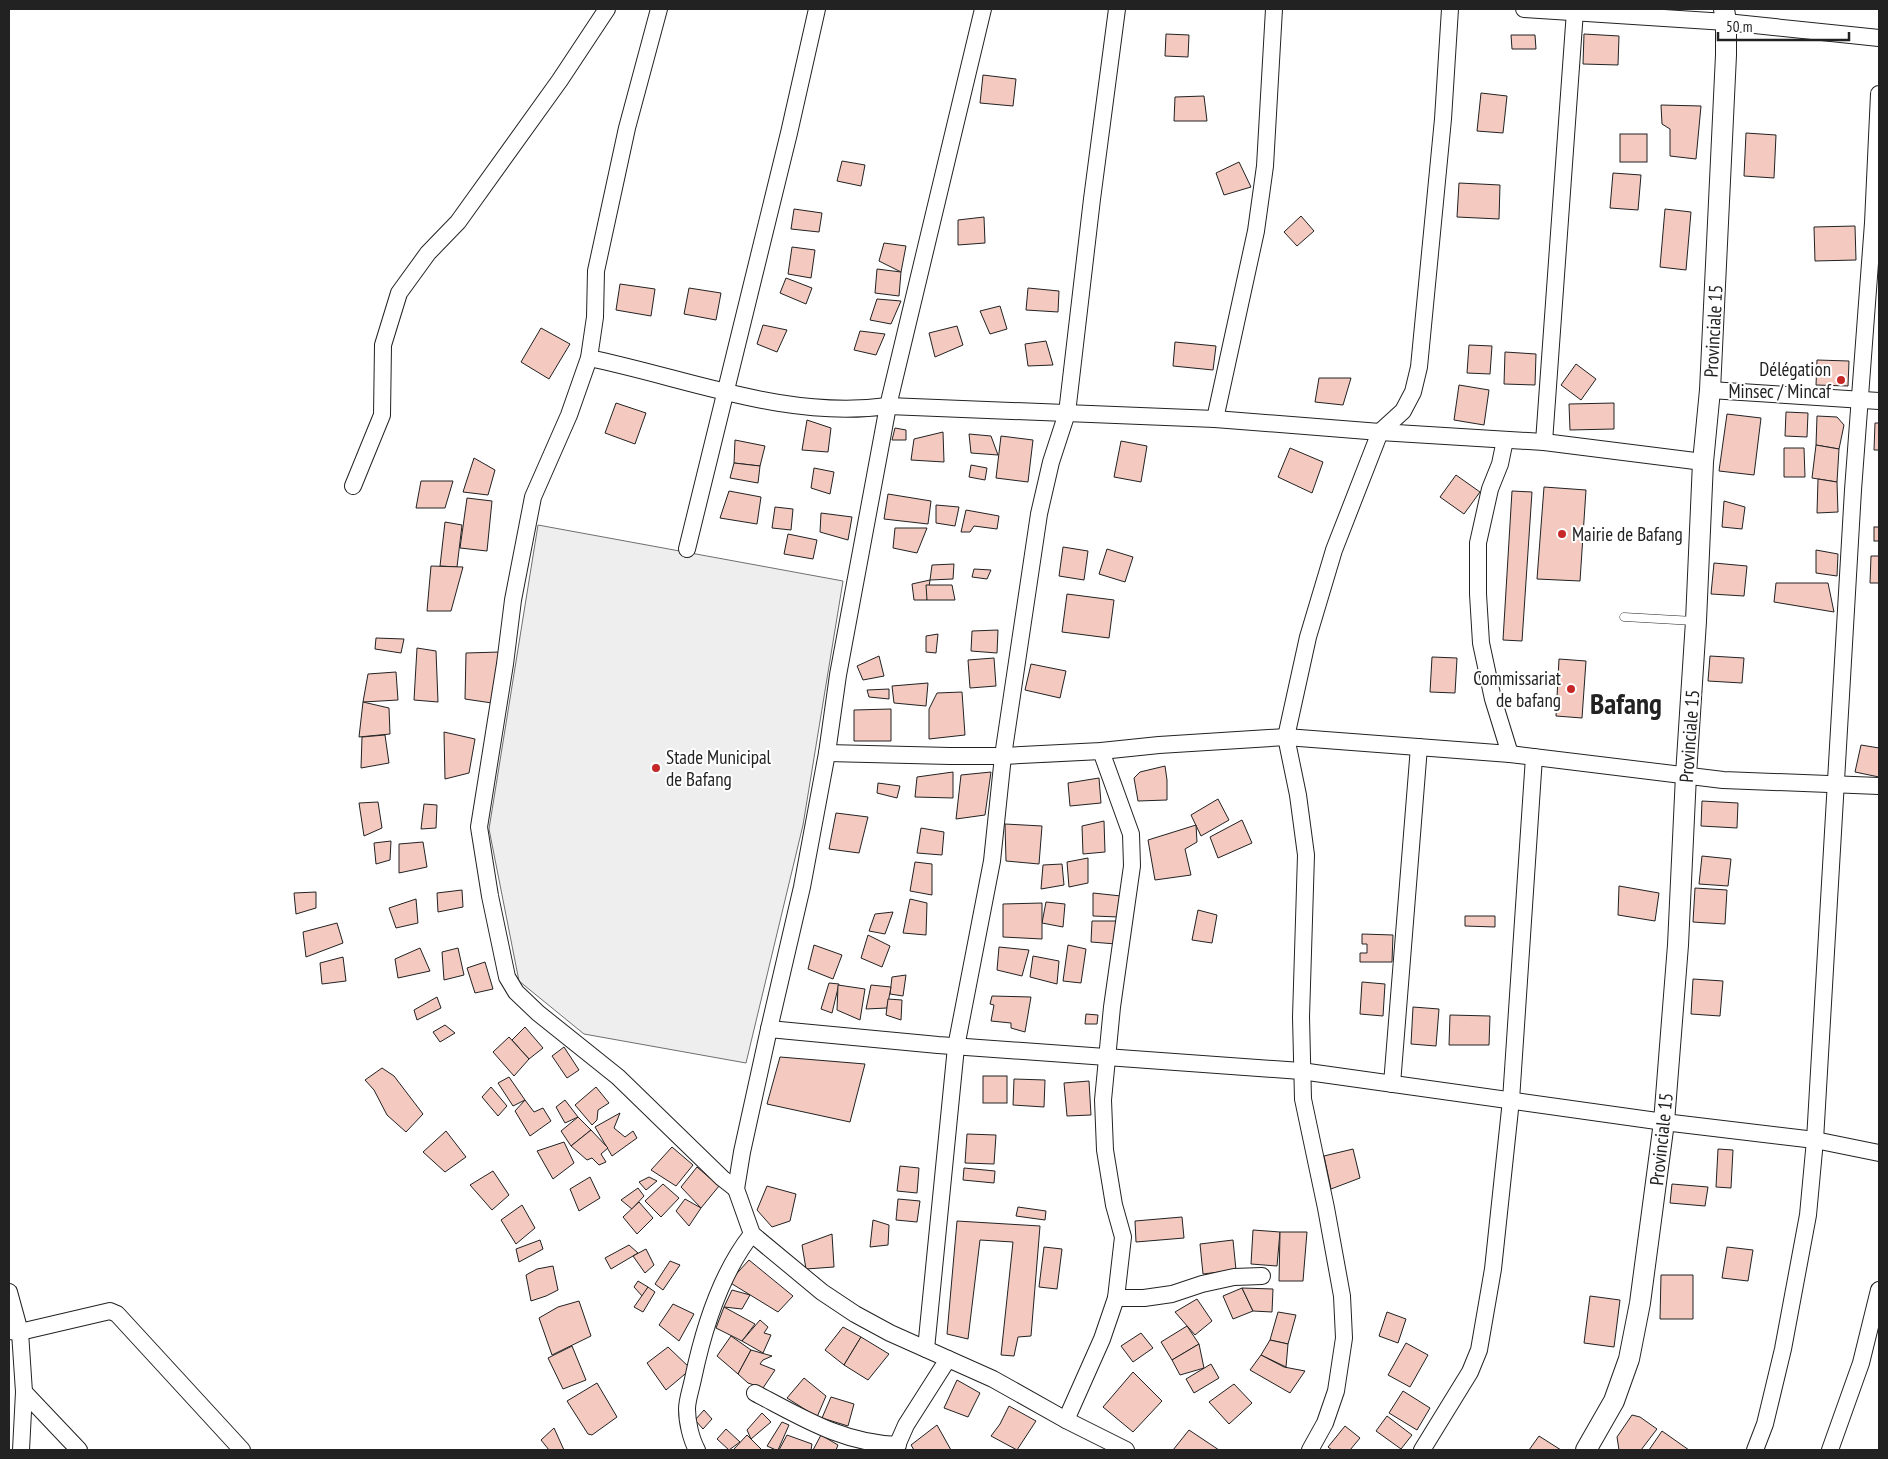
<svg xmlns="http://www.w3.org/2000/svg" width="1888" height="1459" viewBox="0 0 1888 1459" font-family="'PT Sans Narrow',sans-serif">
<rect width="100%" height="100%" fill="#fff"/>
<!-- green -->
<path fill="#eee" stroke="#6f6f6f" d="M538 525 843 581 803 825 746 1063 584 1034 519 981 489 829Z"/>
<!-- building -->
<g fill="#f3c9c0" stroke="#222">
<path d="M1166 34 1189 35 1188 57 1165 56Z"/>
<path d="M1584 34 1619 36 1618 65 1583 64Z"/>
<path d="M1511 35H1535L1536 49H1512Z"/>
<path d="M983 75 1016 79 1013 106 980 103Z"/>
<path d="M1481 93 1507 96 1503 133 1477 131Z"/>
<path d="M1204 96 1207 121H1174L1175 97Z"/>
<path d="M1661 105 1701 106 1696 159 1670 156V129L1662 124Z"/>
<path d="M1746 133 1776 135 1774 178 1744 176Z"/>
<rect x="1620" y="134" width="27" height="28"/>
<path d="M842 161 865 165 861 186 837 181Z"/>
<path d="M1239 162 1251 187 1224 195 1216 173Z"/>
<path d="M1613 173 1641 175 1638 210 1610 208Z"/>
<path d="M1459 183 1500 185 1499 219 1457 217Z"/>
<path d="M794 209 822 213 819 232 791 229Z"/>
<path d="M1665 209 1691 212 1686 270 1660 267Z"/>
<path d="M1301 216 1314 231 1297 246 1284 232Z"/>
<path d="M984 217 985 243 958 245V220Z"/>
<path d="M1855 226 1856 260 1815 261 1814 227Z"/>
<path d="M884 243 906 246 901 272 879 261Z"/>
<path d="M792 247 815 250 811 278 788 274Z"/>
<path d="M877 269 901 272 899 296 875 293Z"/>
<path d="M786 278 812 288 806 304 780 293Z"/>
<path d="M620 284 655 289 651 316 616 310Z"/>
<path d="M689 288 721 293 716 320 684 314Z"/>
<path d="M1028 288 1059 291 1058 312 1026 310Z"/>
<path d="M877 299 901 301 891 324 870 320Z"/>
<path d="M1000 306 1007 329 990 334 980 311Z"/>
<path d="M763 325 787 330 777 352 757 344Z"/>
<path d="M957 326 963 345 935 357 929 333Z"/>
<path d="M541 328 570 344 549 379 521 362Z"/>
<path d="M860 331 885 334 876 355 854 350Z"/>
<path d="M1046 341 1053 365 1028 366 1025 344Z"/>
<path d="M1175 342 1216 346 1213 370 1173 366Z"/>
<path d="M1469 345 1492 346 1490 374 1467 373Z"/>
<path d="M1505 352 1536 354 1535 385 1504 384Z"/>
<path d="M1817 360 1849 361 1848 386 1816 385Z"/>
<path d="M1576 364 1596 379 1581 400 1561 385Z"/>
<path d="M1319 378H1351L1343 405 1315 402Z"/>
<path d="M1459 385 1489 390 1484 425 1454 420Z"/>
<path d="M616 403 646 413 635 444 605 433Z"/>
<path d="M1614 403V429L1570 430 1569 404Z"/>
<path d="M1786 412 1808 413 1807 437 1785 436Z"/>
<path d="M1727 414 1761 418 1754 475 1719 471Z"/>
<path d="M1817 416 1837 417 1844 425 1839 449 1816 445Z"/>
<path d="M807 420 831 428 828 452 802 450Z"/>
<path d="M1875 423H1879V450H1874Z"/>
<path d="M895 428 906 430V440H892Z"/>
<path d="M943 432 944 462 911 460 914 439Z"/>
<path d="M969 434 991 436 998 455 971 453Z"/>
<path d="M1001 436 1033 440 1028 482 996 478Z"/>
<path d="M735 440 765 446 760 466 734 463Z"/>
<path d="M1121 441 1147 446 1141 482 1114 477Z"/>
<path d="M1816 445 1839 449 1837 482 1812 478Z"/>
<path d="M1290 448 1323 462 1312 493 1278 477Z"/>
<path d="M1784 448H1804L1805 477H1784Z"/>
<path d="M474 458 495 470 488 495 463 492Z"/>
<path d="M734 463 760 466 758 483 730 478Z"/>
<path d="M971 465 987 468 985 480 969 477Z"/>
<path d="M814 468 834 472 830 494 811 488Z"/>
<path d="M1456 475 1480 492 1464 514 1440 497Z"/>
<path d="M1818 479 1837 482 1838 512 1817 513Z"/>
<path d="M421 481H453L445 508H416Z"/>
<path d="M1544 487 1586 490 1580 581 1537 579Z"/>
<path d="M729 491 761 497 757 524 720 518Z"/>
<path d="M1512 491 1532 492 1522 641 1503 640Z"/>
<path d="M888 494 931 501 928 524 884 519Z"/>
<path d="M467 498 492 501 487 551 460 548Z"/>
<path d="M1724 501 1745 507 1742 529 1722 527Z"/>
<path d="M936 505 959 507 955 526 936 523Z"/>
<path d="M775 507 793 509 791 530 772 528Z"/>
<path d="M966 510 999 516 997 529 974 526 970 532H961Z"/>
<path d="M821 513 852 517 848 540 820 532Z"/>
<path d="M445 522 462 525 457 567 440 566Z"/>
<rect x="1874" y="527" width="5" height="14"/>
<path d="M895 528H927L917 553 893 548Z"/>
<path d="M788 534 817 540 813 559 784 554Z"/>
<path d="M1063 547 1088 551 1084 580 1059 576Z"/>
<path d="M1107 549 1133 557 1125 582 1099 574Z"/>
<path d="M1816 550 1838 554 1837 576 1816 573Z"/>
<path d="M1871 556H1879V583H1870Z"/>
<path d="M1714 563 1747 566 1744 596 1711 594Z"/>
<path d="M954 564 953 579 930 580 932 565Z"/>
<path d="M431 566 463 567 451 611H427Z"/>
<path d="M974 569 991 570 987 579 972 577Z"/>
<path d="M930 580 927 600H914L912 584Z"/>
<path d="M1776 583H1828L1834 612 1774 602Z"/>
<path d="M926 585H952L955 600H927Z"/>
<path d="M1067 594 1114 600 1109 638 1062 632Z"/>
<path d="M998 630 997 653 971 651 972 631Z"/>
<path d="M938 634 936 653 926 652V636Z"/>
<path d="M376 638 404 639 401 653 375 649Z"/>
<path d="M417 648 436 651 438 702 414 700Z"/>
<path d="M500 652 492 703 465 699 466 653Z"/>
<path d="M879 656 884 676 863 680 857 666Z"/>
<path d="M1710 656 1744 658 1742 683 1708 681Z"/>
<path d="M1432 657 1457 658 1455 693 1430 692Z"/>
<path d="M994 658 996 686 970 688 968 660Z"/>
<path d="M1559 659 1586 661 1582 718 1556 716Z"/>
<path d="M1031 664 1066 671 1060 698 1025 690Z"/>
<path d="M396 672 398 700 363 702 368 674Z"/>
<path d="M928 683 926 706 894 703 892 686Z"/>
<path d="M889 689V699L869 697 867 690Z"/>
<path d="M962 692 965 735 929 739V709L937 693Z"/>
<path d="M363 702 389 708 390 734 359 737Z"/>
<path d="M891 709V741H854V710Z"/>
<path d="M444 732 475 739 469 773 445 779Z"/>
<path d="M385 735 389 763 361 768 362 737Z"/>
<path d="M1861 745 1879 748V777L1855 772Z"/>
<path d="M1165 766 1167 780V800L1138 801 1134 778 1140 772Z"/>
<path d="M953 772V798L915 797 917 777Z"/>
<path d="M991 772 985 815 956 819 961 775Z"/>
<path d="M1099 778 1101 803 1070 806 1068 783Z"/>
<path d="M878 783 900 786 897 798 877 793Z"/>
<path d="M1218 799 1229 820 1201 836 1191 815Z"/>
<path d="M1702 801 1738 803 1737 828 1701 826Z"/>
<path d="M378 802 382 828 364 836 359 803Z"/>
<path d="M424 804 437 805 436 828 421 829Z"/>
<path d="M836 813 868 817 859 853 829 849Z"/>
<path d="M1242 820 1252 843 1218 858 1210 837Z"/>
<path d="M1104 821 1105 852 1083 854 1082 826Z"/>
<path d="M1005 824 1042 826 1039 864 1006 861Z"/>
<path d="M1196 825 1197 842 1185 849 1191 875 1155 880 1148 840Z"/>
<path d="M921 828 944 832 942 855 917 853Z"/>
<path d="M391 841 390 860 376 864 374 843Z"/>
<path d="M423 842 427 867 399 873V844Z"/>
<path d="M1702 856 1731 859 1728 886 1699 884Z"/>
<path d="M1088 858V883L1069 887 1067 862Z"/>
<path d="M915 862 932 864V895L910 891Z"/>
<path d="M1062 864 1064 885 1041 889 1043 865Z"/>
<path d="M1619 886 1659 893 1655 921 1618 915Z"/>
<path d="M1695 888 1727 890 1725 924 1693 922Z"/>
<path d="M462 890 463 907 438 912 437 893Z"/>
<path d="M316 892V908L296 914 294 893Z"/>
<path d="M1093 893 1121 896 1119 917 1093 916Z"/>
<path d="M416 899 418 923 396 928 389 908Z"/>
<path d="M910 899 927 903 926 935 903 933Z"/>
<path d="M1046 902 1065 904 1063 927 1042 923Z"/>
<path d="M1042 903V939L1003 937V904Z"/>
<path d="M1198 910 1217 915 1212 943 1192 940Z"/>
<path d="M893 912 885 934 869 931 875 914Z"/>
<path d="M1465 916H1495V927L1465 926Z"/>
<path d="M1092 921H1116V944L1091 942Z"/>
<path d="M337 923 343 943 306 957 303 932Z"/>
<path d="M1362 934 1393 935 1392 962H1360V953H1367V944H1362Z"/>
<path d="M868 935 890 946 882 967 861 958Z"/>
<path d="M814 945 842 955 833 979 808 969Z"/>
<path d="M1068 945 1086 949 1081 983 1063 981Z"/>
<path d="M999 947 1029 950 1022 976 997 970Z"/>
<path d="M420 948 430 971 398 978 395 959Z"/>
<path d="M458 948 464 975 444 980 442 952Z"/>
<path d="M1033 956 1059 961 1057 984 1030 977Z"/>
<path d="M343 957 346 981 322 984 320 963Z"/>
<path d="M485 962 493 989 475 993 467 968Z"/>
<path d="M906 975 903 996 890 994 892 977Z"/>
<path d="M1693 979 1723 981 1720 1016 1691 1014Z"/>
<path d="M1362 982 1385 984 1383 1016 1360 1014Z"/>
<path d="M829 983 839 984 832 1013 821 1009Z"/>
<path d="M838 985 865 989 860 1020 837 1010Z"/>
<path d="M871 985 891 987 887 1008 866 1009Z"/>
<path d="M992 996 1031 997 1025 1032 1011 1028V1023L991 1021 994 1005 990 1004Z"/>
<path d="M437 997 441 1008 417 1020 414 1010Z"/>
<path d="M888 999 902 1000 901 1020 886 1015Z"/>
<path d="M1413 1007 1439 1009 1436 1046 1411 1044Z"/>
<path d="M1086 1014 1098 1015 1097 1024H1085Z"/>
<path d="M1450 1015 1490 1016 1489 1045H1449Z"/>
<path d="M445 1025 455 1033 440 1042 433 1032Z"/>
<path d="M525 1027 543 1048 529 1059 512 1040Z"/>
<path d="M509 1037 529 1059 514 1076 493 1052Z"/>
<path d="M564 1047 579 1070 567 1078 552 1056Z"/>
<path d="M780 1057 865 1064 850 1122 767 1104Z"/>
<path d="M382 1068 394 1076 423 1114 406 1132 387 1115 374 1090 365 1080Z"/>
<rect x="983" y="1076" width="24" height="27"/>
<path d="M509 1077 525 1100 513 1106 498 1083Z"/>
<path d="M1014 1079 1045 1080 1044 1107 1013 1105Z"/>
<path d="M1089 1081 1091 1115 1067 1116 1064 1083Z"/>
<path d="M491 1087 507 1106 498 1116 482 1097Z"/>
<path d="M596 1087 609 1103 598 1110 597 1120 592 1125 575 1105Z"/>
<path d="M525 1100 534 1112 543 1108 551 1121 530 1136 515 1111Z"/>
<path d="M565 1100 578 1117 565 1123 556 1107Z"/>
<path d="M620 1113 614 1128 625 1137 633 1131 637 1138 612 1156 595 1127Z"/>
<path d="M578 1117 591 1130 571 1146 561 1131Z"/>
<path d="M591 1130 608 1148 601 1154 606 1162 599 1165 592 1158 587 1160 571 1146Z"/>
<path d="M446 1131 466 1157 445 1172 423 1152Z"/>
<path d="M967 1134 996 1135 994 1164 965 1163Z"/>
<path d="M564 1142 574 1163 553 1179 537 1151Z"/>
<path d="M672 1147 693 1165 676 1186 651 1170Z"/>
<path d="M1353 1149 1360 1178 1331 1189 1324 1156Z"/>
<path d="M1718 1149 1733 1150 1731 1188 1716 1187Z"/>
<path d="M900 1166 919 1168 917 1193 897 1191Z"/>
<path d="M697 1167 719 1186 701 1208 681 1187Z"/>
<path d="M964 1168 995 1171 994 1183 963 1180Z"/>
<path d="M493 1171 509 1195 492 1210 470 1185Z"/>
<path d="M590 1177 600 1198 579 1211 570 1189Z"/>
<path d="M649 1177 657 1181 646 1190 639 1182Z"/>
<path d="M663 1184 679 1198 661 1217 645 1201Z"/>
<path d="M1672 1184 1708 1187 1705 1206 1670 1203Z"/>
<path d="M767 1186 796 1194 790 1221 772 1227 757 1210Z"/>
<path d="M638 1188 644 1196 632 1209 621 1200Z"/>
<path d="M685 1199 701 1208 689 1226 676 1211Z"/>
<path d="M898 1199 920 1201 917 1222 896 1220Z"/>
<path d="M639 1202 653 1218 637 1234 623 1217Z"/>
<path d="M522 1205 535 1228 516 1244 501 1220Z"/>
<path d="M1018 1207 1046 1211 1045 1220 1016 1216Z"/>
<path d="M1182 1217 1184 1238 1136 1242 1135 1221Z"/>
<path d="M873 1220 889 1225 888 1245 870 1247Z"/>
<path d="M957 1221 1040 1226 1031 1336 1018 1337 1014 1356 1001 1355 1013 1242 980 1240 968 1339 947 1334Z"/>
<path d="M1253 1230 1280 1232 1277 1266 1251 1264Z"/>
<path d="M1280 1232H1307L1303 1281H1279Z"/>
<path d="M832 1234 834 1267 806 1269 802 1245Z"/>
<path d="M540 1240 543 1249 519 1262 516 1249Z"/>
<path d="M1233 1240 1236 1270 1203 1274 1200 1244Z"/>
<path d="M629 1245 638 1253 611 1269 605 1258Z"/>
<path d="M1044 1247 1062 1249 1057 1289 1039 1287Z"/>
<path d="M1727 1247 1753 1250 1748 1281 1722 1278Z"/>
<path d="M646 1249 654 1265 645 1273 633 1256Z"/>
<path d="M749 1260 793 1296 778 1312 729 1282Z"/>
<path d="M670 1261 680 1265 663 1290 655 1284Z"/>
<path d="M553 1266 558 1290 546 1296 531 1301 526 1275 537 1269Z"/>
<path d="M1661 1275H1693V1319H1660Z"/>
<path d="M638 1281 648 1287 643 1297 634 1287Z"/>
<path d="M648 1287 655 1292 643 1312 634 1307Z"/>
<path d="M1242 1288 1253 1311 1233 1319 1223 1296Z"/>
<path d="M1242 1288 1273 1289 1272 1312 1253 1311Z"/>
<path d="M732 1290 750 1295 742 1309 724 1307Z"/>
<path d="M1590 1296 1620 1300 1614 1347 1584 1343Z"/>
<path d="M1197 1299 1212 1321 1195 1335 1175 1312Z"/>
<path d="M579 1301 591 1336 552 1355 539 1318 558 1307Z"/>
<path d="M673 1304 694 1314 679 1341 659 1325Z"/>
<path d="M724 1307 755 1324 742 1341 716 1328Z"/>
<path d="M1278 1312 1296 1315 1288 1344 1270 1340Z"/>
<path d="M1387 1312 1406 1319 1398 1343 1379 1336Z"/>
<path d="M760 1320 768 1327 764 1333 771 1335 763 1353 742 1341Z"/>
<path d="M1187 1326 1199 1344 1172 1360 1161 1342Z"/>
<path d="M843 1327 861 1337 844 1365 825 1350Z"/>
<path d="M1141 1333 1153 1348 1133 1362 1121 1346Z"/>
<path d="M731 1336 751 1350 738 1374 717 1356Z"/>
<path d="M861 1337 889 1354 868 1380 844 1365Z"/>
<path d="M1270 1340 1288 1344 1286 1367 1261 1355Z"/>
<path d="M1406 1343 1428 1355 1410 1387 1388 1375Z"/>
<path d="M1199 1344 1204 1368 1180 1375 1172 1360Z"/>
<path d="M572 1346 586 1380 563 1389 548 1358Z"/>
<path d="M668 1347 691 1369 666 1390 647 1363Z"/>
<path d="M751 1350 772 1356 763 1360 760 1364 775 1370 763 1388 748 1383 738 1374Z"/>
<path d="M1261 1355 1284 1367 1305 1371 1290 1393 1250 1370Z"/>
<path d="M1211 1364 1219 1378 1194 1393 1186 1379Z"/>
<path d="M1133 1372 1162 1401 1133 1432 1103 1407Z"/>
<path d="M804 1378 826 1396 817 1417 787 1398Z"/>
<path d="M957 1380 980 1393 968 1417 944 1408Z"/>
<path d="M597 1383 617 1417 592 1435 588 1434 567 1401Z"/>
<path d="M1234 1384 1252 1403 1229 1424 1209 1402Z"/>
<path d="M1403 1391 1430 1408 1417 1430 1389 1413Z"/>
<path d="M831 1397 854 1404 848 1426 822 1418Z"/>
<path d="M1009 1406 1036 1421 1017 1450 991 1436 1000 1424Z"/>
<path d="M704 1410 712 1419 703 1429 695 1420Z"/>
<path d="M762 1413 771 1422 751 1439 747 1430Z"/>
<path d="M1632 1415 1640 1417 1657 1429 1641 1450H1619L1617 1437Z"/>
<path d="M1387 1416 1412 1435 1401 1449 1376 1431Z"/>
<path d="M782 1422 789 1425 778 1450H776L767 1446Z"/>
<path d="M937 1425 951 1450H914L911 1445Z"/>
<path d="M1345 1426 1360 1438 1350 1450H1332L1328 1447Z"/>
<path d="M554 1428 564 1450H549L541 1440Z"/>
<path d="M726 1429 740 1442 729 1450 717 1439Z"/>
<path d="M1189 1430 1219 1450H1173Z"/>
<path d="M1662 1431 1689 1450H1649Z"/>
<path d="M747 1435 762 1450H735L734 1449Z"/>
<path d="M787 1435 812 1444 811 1450H779Z"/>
<path d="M821 1435 838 1445 836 1450H813Z"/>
<path d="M1539 1436 1561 1450H1529Z"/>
</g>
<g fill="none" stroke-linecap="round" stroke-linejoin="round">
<!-- service casing -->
<g stroke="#222" stroke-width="9">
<path id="service" d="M1624 617 1694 621"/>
</g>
<!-- minor casing -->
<g stroke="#222" stroke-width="18">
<g id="minor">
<path d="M659 9 627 128 596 271 595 317 589 358 569 415 533 497 513 600 505 664 479 827 490 896 507 977 516 992 538 1013 618 1077 722 1178 736 1189"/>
<path d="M983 9 888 406 838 675 827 753 802 887 769 1029 742 1152 736 1189 752 1234 822 1292 855 1314 890 1333 993 1379 1066 1420 1126 1450"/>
<path d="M1524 9 1726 22 1879 38"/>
<path d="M589 358C687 378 786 420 888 406L1215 419 1380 432 1544 442 1703 462"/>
<path d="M1710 390 1879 401"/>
<path d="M1215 419 1256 231 1265 166 1274 9"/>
<path d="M1505 440 1500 464 1490 489 1478 543V594L1481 643 1493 699 1510 754"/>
<path d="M1544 442 1575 11"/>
<path d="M353 486 382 415 383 345 399 293 428 253 458 222 560 80 607 9"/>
<path d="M687 549 789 133 817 9"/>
<path d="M827 753 950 756H1003L1101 751 1159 745 1286 737 1510 754 1723 780 1879 786"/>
<path d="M769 1029 938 1045 1301 1071 1664 1122 1815 1140 1879 1153"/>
<path d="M1392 1084 1419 747"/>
<path d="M9 1292 20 1332 24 1392 21 1450"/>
<path d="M1116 1298H1144L1172 1294 1202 1284 1234 1277 1262 1276"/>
<path d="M9 1331 20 1332 110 1311 117 1314 242 1450"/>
<path d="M926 1349 956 1047 992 861 1003 756 1039 514 1051 462 1067 413 1092 199 1117 9"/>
<path d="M24 1392 79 1450"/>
<path d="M755 1393C803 1418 842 1443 898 1445"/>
<path d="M1066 1420 1102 1339 1116 1298 1123 1237 1114 1205 1105 1150 1103 1100 1112 1007 1132 866 1131 834 1101 751"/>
<path d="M697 1450C691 1439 687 1422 687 1409 687 1400 691 1389 693 1379 703 1331 721 1273 752 1234"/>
<path d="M895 1450 906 1425 948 1359"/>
<path d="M1310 1450 1325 1423 1336 1391 1344 1338 1342 1296 1326 1208 1303 1099 1301 1017 1306 855 1298 795 1286 737 1308 637 1334 550 1380 432 1403 411 1413 392 1419 367 1443 119 1450 9"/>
<path d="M1422 1450 1470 1372 1479 1350 1493 1269 1511 1100 1534 757"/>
<path d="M1755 1450 1765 1424 1783 1349 1808 1215 1815 1140 1853 490 1873 223 1879 94"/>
<path d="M1830 1450 1861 1363 1879 1290"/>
</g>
</g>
<!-- tertiary casing -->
<g stroke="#222" stroke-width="22">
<path id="tertiary" d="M1586 1450 1614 1401 1629 1359 1640 1303 1664 1122 1678 945 1686 775 1696 621 1703 462 1710 390 1726 55V22L1724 9"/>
</g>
<!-- service -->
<use href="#service" stroke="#fff" stroke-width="8"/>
<!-- minor -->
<use href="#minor" stroke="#fff" stroke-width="16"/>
<!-- tertiary -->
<use href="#tertiary" stroke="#fff" stroke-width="20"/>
</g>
<!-- markers -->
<g fill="#c62828" stroke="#fff" stroke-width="2">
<circle cx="1841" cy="380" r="5"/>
<circle cx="1562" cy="534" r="5"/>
<circle cx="1571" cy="689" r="5"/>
<circle cx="656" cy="768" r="5"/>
</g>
<g text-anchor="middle" stroke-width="4" stroke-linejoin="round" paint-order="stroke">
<!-- street labels -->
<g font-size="19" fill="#222" stroke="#fff">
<text transform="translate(1713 331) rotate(-87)" y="7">Provinciale 15</text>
<text transform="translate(1689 736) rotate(-86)" y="7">Provinciale 15</text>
<text transform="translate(1661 1139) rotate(-84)" y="7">Provinciale 15</text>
</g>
<!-- poi labels -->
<g font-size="19" fill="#222" stroke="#fff" text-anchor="end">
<text x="1831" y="376">Délégation<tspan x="1831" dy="22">Minsec / Mincaf</tspan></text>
<text x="1572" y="541" text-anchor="start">Mairie de Bafang</text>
<text x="1561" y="685">Commissariat<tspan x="1561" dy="22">de bafang</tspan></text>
<text x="666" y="764" text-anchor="start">Stade Municipal<tspan x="666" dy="22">de Bafang</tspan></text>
</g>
<!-- town labels -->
<g font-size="29" font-weight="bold" fill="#222" stroke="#fff">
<text x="1626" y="714">Bafang</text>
</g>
</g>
<!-- border -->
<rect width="1888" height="1459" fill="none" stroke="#222222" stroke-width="20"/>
<!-- scale -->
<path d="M1718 32v8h131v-8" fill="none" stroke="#222222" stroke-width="2.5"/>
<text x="1726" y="32" font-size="15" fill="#222222" stroke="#ffffff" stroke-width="4" paint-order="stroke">50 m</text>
</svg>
